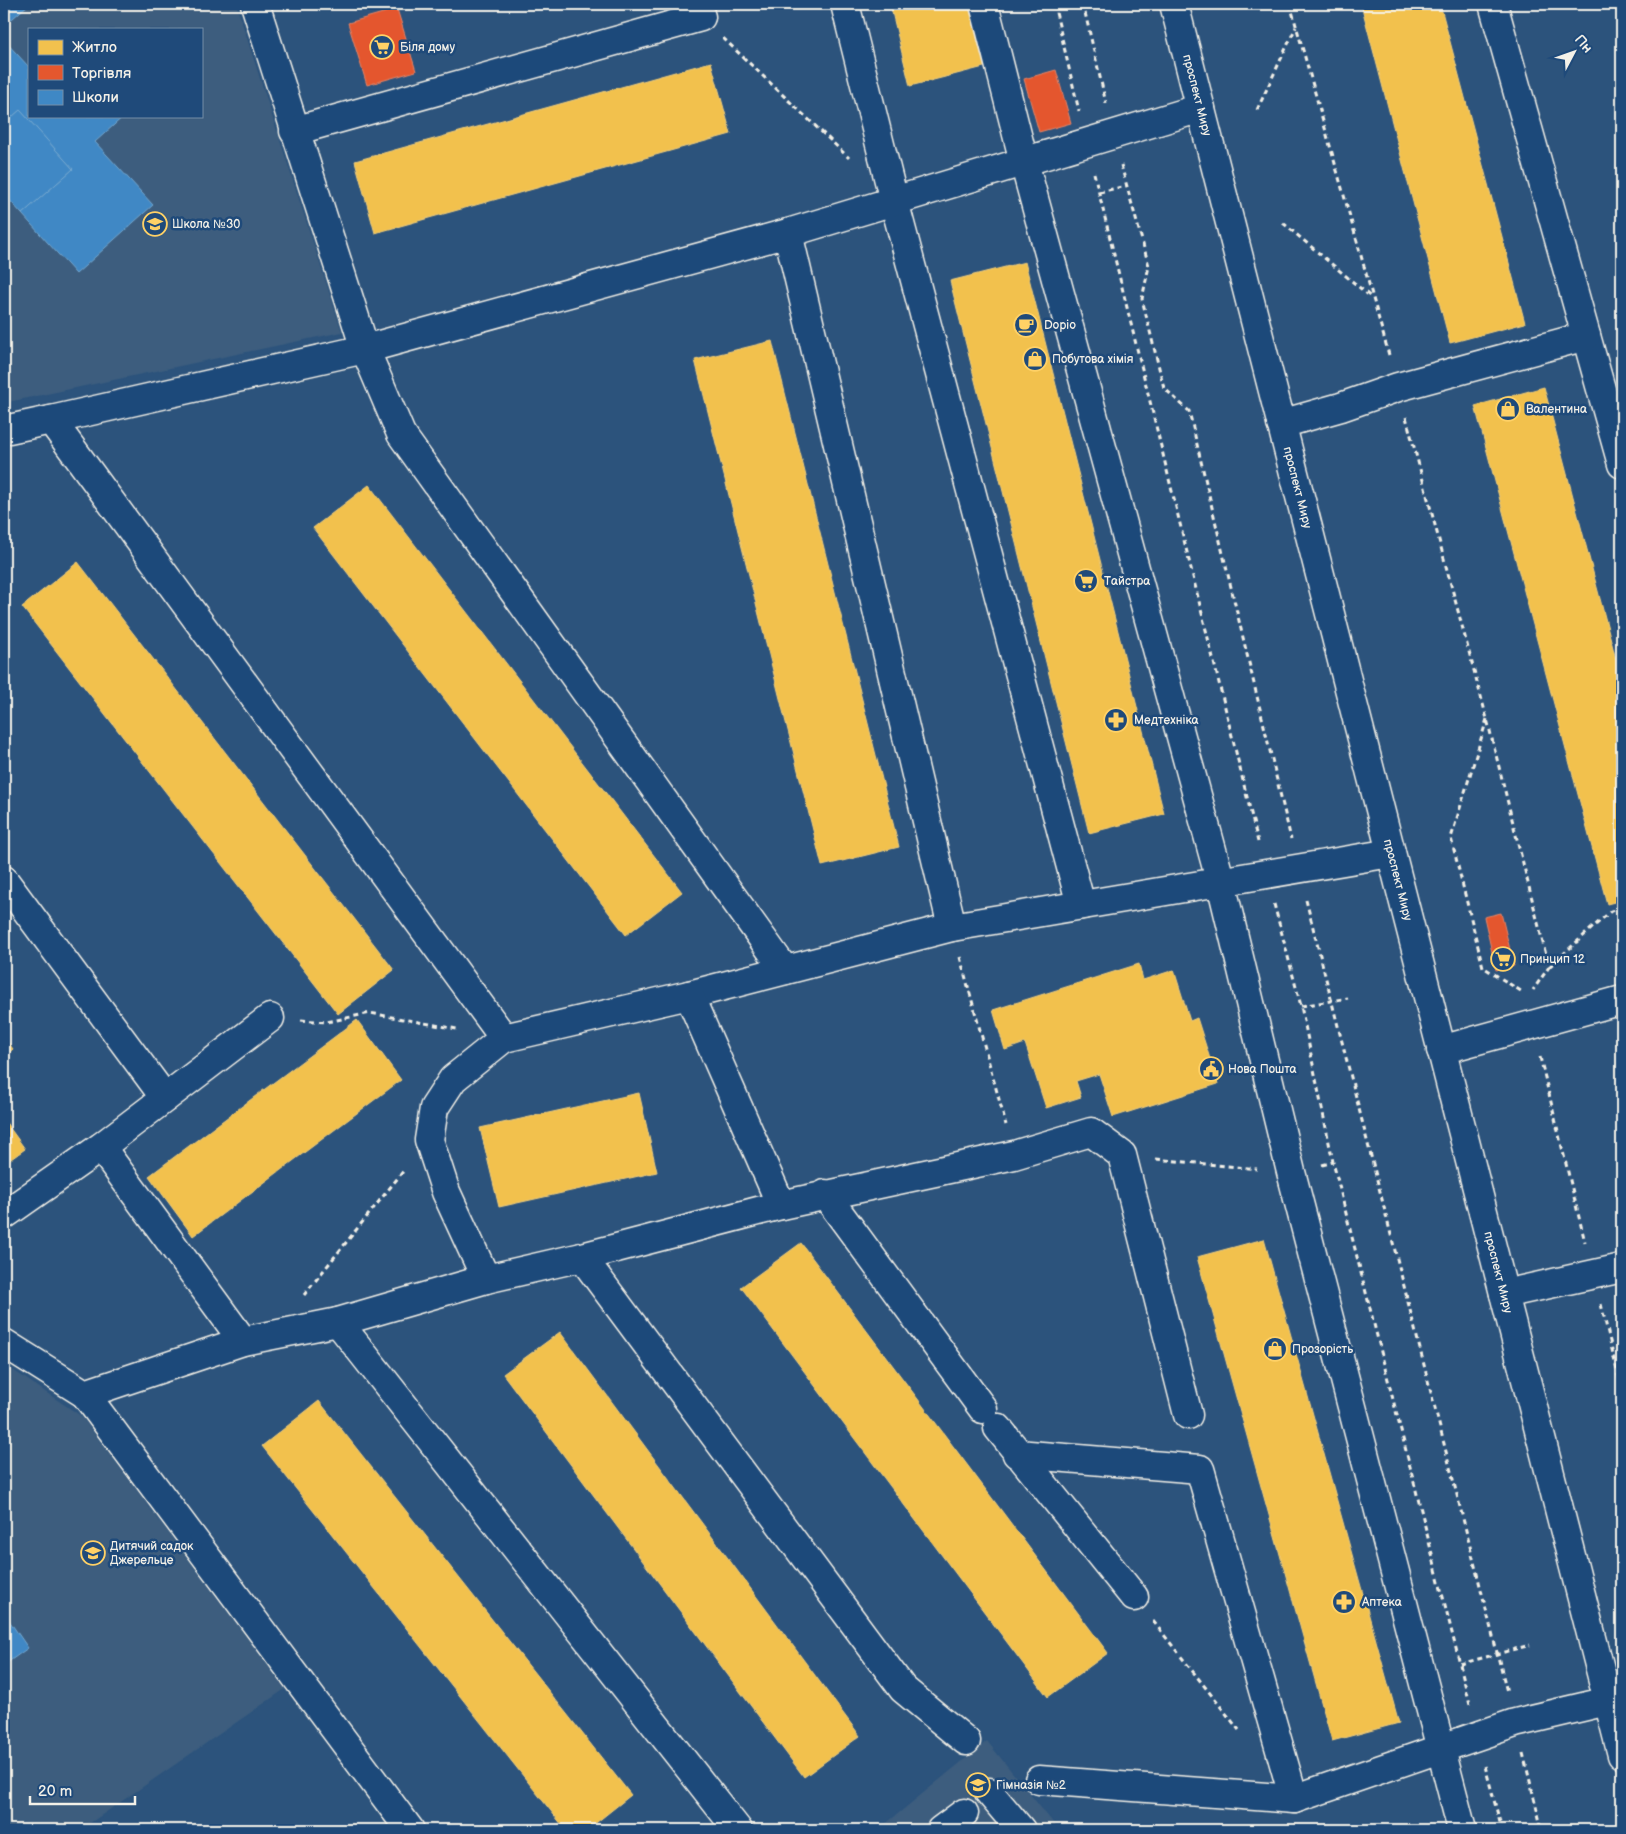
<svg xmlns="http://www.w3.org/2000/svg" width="1626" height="1834" viewBox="0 0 1626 1834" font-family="'Balsamiq Sans',sans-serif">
<rect width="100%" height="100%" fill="#2c537c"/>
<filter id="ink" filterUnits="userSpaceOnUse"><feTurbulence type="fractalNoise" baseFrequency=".02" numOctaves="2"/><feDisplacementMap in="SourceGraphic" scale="10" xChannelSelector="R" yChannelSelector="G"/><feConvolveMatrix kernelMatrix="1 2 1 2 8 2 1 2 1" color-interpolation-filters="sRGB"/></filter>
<g filter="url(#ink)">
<!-- built -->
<g fill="#3c5d7e" fill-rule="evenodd">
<path d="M4 4H236L342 332 4 403ZM29 29H201V116H29Z"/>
<path d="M4 1364 81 1416 285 1689 80 1830H4Z"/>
<path d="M987 1741 1059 1830H878Z"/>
</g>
<!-- homes -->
<g fill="#f2c14e" stroke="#f3cf7c">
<path d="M890 4H968L984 67 910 86Z"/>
<path d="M1361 4H1440L1525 323 1450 343Z"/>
<path d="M711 62 731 134 375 233 355 161Z"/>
<path d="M1025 262 1164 814 1089 833 950 281Z"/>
<path d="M772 341 899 847 822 866 695 360Z"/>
<path d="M1544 387 1622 682V900L1607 904 1475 406Z"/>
<path d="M369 485 682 892 626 935 313 528Z"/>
<path d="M78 562 394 970 338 1014 22 607Z"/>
<path d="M1139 964 1143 980 1174 970 1190 1021 1197 1018 1218 1084 1113 1117 1099 1074 1076 1081 1081 1097 1046 1108 1025 1043 1005 1050 993 1010Z"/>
<path d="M357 1020 401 1080 193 1236 149 1176Z"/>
<path d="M4 1037 13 1049 4 1057Z"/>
<path d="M639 1093 657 1172 499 1207 480 1128Z"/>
<path d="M4 1120 25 1149 4 1164Z"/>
<path d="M1264 1239 1399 1723 1332 1741 1197 1257Z"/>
<path d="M801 1243 1108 1653 1048 1697 741 1287Z"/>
<path d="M560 1332 860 1736 804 1777 503 1374Z"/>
<path d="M319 1401 631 1795 587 1830H566L262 1446Z"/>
</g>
<!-- shops -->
<g fill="#e4572e" stroke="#e98566">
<path d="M397 9 416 71 367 85 348 23Z"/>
<path d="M1056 70 1071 123 1039 132 1024 79Z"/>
<path d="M1501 913 1514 966 1496 970 1484 917Z"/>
</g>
<!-- schools -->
<g fill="#3f88c5" stroke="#75a8d0">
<path d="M4 4H29L4 26Z"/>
<path d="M4 40 29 67V116H124L95 142 153 205 76 274 22 214 73 169 20 110 4 124Z"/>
<path d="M20 110 73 169 22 214 4 194V124Z"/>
<path d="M4 1613 28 1648 4 1665Z"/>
</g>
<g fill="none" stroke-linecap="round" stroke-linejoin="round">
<!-- minor casing -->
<g stroke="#f4f1e8" stroke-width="31">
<g id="minor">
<path d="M255 4 365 349 401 434 785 970"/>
<path d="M845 4 894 201 1081 905"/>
<path d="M984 4 1024 162 1221 883 1291 1172 1462 1830"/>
<path d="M1493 4 1622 464"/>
<path d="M294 131 701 17 697 4"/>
<path d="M788 233 952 927"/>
<path d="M51 420 365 349 788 233 1201 108"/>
<path d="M1281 424 1341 407 1398 387 1586 336"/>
<path d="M4 430 51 420 504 1038"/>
<path d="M4 880 165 1098"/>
<path d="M1441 1050 1622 1000"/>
<path d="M101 1147 243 1341"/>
<path d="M825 1194 983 1409"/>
<path d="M781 1205 1014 1155 1091 1132 1122 1155 1188 1415"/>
<path d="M4 1215 101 1147 270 1018"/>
<path d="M582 1257 903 1689 966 1741"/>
<path d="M486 1279 446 1192 429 1140 434 1108 453 1079 504 1038 689 995 952 927 1391 853"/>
<path d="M1504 1294 1622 1268"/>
<path d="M338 1322 738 1830"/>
<path d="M4 1343 85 1394 410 1830"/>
<path d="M85 1394 243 1341 338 1322 486 1279 582 1257 781 1205 689 995"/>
<path d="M998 1428 1134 1597"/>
<path d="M1017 1454 1200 1469 1294 1799"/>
<path d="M1039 1780 1294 1799 1515 1723 1608 1701"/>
<path d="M989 1792 1021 1830"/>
<path d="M941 1830 964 1813"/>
</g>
</g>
<!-- major casing -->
<g stroke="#f4f1e8" stroke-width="31">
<g id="major">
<path id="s1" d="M1174 4 1622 1755"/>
</g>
</g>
<!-- path -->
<g stroke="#f4f1e8" stroke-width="3" stroke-dasharray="5 4" stroke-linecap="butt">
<path d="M1054 4 1079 111"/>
<path d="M1083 4 1106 103"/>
<path d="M1290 4 1389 355"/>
<path d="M723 38 849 158"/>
<path d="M1257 110 1296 27"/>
<path d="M1121 165 1149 266 1142 299 1164 388 1189 411 1291 839"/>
<path d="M1094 173 1258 842"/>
<path d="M1099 192 1126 186"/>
<path d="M1283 223 1372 298"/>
<path d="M1406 417 1487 719 1549 967 1533 990"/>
<path d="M1487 719 1451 838 1483 967 1524 993"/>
<path d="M1306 900 1507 1692"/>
<path d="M1274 904 1301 1006 1333 1162 1470 1704"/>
<path d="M960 957 1006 1125"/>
<path d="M1549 967 1611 911 1622 908"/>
<path d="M1301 1006 1348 998"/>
<path d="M301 1020 327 1022 370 1013 457 1029"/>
<path d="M1540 1057 1585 1242"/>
<path d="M1156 1159 1257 1169"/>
<path d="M1322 1165 1333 1162"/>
<path d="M304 1295 405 1169"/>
<path d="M1601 1304 1622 1391"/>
<path d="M1153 1621 1239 1730"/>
<path d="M1460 1664 1530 1645"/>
<path d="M1523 1753 1542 1830"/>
<path d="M1485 1766 1502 1830"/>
</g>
<!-- minor -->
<use href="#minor" stroke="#1f4a7a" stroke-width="28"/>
<!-- major -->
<use href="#major" stroke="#1f4a7a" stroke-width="28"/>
</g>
</g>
<!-- icons -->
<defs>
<g id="supermarket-ring" transform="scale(1.25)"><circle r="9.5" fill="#1f4a7a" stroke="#ffd166" stroke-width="1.5"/><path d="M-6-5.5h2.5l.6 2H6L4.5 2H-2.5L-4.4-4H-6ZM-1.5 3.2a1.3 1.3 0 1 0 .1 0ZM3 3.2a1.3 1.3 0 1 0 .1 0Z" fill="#ffd166"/></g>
<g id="school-ring" transform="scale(1.25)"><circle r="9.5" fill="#1f4a7a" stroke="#ffd166" stroke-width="1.5"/><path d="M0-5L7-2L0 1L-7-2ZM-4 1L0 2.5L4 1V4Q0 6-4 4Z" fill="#ffd166"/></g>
<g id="cafe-ring" transform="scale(1.25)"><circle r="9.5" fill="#1f4a7a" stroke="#ffd166" stroke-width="1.5"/><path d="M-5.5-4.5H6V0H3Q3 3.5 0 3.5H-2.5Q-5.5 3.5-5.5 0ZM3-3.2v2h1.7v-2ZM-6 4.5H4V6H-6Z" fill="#ffd166"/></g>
<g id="shop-ring" transform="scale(1.25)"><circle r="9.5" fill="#1f4a7a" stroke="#ffd166" stroke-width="1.5"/><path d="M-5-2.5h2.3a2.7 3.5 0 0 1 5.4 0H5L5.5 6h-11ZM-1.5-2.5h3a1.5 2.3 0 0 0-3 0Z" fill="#ffd166"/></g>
<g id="pharmacy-ring" transform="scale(1.25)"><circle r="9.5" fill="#1f4a7a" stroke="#ffd166" stroke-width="1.5"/><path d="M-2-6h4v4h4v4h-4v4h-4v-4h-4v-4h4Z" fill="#ffd166"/></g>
<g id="civic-ring" transform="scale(1.25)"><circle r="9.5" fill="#1f4a7a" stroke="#ffd166" stroke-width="1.5"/><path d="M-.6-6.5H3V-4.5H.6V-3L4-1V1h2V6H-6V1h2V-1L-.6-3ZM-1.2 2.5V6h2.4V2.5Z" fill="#ffd166"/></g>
</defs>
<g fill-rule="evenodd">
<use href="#supermarket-ring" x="382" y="47"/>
<use href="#school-ring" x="155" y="224"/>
<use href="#cafe-ring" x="1026" y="325"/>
<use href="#shop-ring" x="1035" y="359"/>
<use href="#shop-ring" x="1508" y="409"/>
<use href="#supermarket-ring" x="1086" y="581"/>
<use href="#pharmacy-ring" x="1116" y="720"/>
<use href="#supermarket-ring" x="1503" y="959"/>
<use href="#civic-ring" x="1211" y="1069"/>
<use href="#shop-ring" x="1275" y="1349"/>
<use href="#school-ring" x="93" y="1553"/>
<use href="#pharmacy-ring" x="1344" y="1602"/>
<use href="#school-ring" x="978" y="1785"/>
</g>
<g text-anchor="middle" stroke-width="5" stroke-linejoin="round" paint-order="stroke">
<!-- poi labels -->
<g font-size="12" fill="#f4f1e8" stroke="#1f4a7a" text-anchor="start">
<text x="400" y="51">Біля дому</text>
<text x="172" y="228">Школа №30</text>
<text x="1044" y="329">Dopio</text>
<text x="1052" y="363">Побутова хімія</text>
<text x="1526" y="413">Валентина</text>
<text x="1104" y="585">Тайстра</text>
<text x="1134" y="724">Медтехніка</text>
<text x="1520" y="963">Принцип 12</text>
<text x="1228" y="1073">Нова Пошта</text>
<text x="1292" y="1353">Прозорість</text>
<text x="110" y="1550">Дитячий садок<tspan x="110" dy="14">Джерельце</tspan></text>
<text x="1362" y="1606">Аптека</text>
<text x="996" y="1789">Гімназія №2</text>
</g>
<!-- street labels -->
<g font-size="12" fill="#f4f1e8" stroke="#1f4a7a">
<text dy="4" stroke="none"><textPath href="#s1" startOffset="94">проспект Миру</textPath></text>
<text dy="4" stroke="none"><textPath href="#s1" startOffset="499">проспект Миру</textPath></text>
<text dy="4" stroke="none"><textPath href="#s1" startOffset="904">проспект Миру</textPath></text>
<text dy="4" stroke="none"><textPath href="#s1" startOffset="1309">проспект Миру</textPath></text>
</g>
</g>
<!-- margin -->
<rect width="1626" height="1834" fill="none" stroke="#1f4a7a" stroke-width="20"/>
<rect x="10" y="10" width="1606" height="1814" fill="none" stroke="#f4f1e8" stroke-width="2" filter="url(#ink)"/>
<!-- legend -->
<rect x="28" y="28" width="175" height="90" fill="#1f4a7a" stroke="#748da6"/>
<rect x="38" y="40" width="25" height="15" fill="#f2c14e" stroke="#748da6"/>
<text x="72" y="52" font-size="15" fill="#f4f1e8">Житло</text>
<rect x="38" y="65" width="25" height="15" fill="#e4572e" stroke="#748da6"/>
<text x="72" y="78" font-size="15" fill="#f4f1e8">Торгівля</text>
<rect x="38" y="90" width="25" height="15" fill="#3f88c5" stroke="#748da6"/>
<text x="72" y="102" font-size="15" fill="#f4f1e8">Школи</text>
<!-- north arrow -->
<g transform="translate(1574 52) rotate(49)" stroke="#1f4a7a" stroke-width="4" paint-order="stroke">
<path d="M0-4L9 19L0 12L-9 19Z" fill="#f4f1e8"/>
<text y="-8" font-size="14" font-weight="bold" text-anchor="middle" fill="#f4f1e8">Пн</text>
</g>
<!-- scale -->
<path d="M30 1796v8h105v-8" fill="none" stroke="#f4f1e8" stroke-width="2.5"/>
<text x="38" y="1796" font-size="15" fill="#f4f1e8" stroke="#1f4a7a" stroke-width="4" paint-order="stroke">20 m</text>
</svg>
